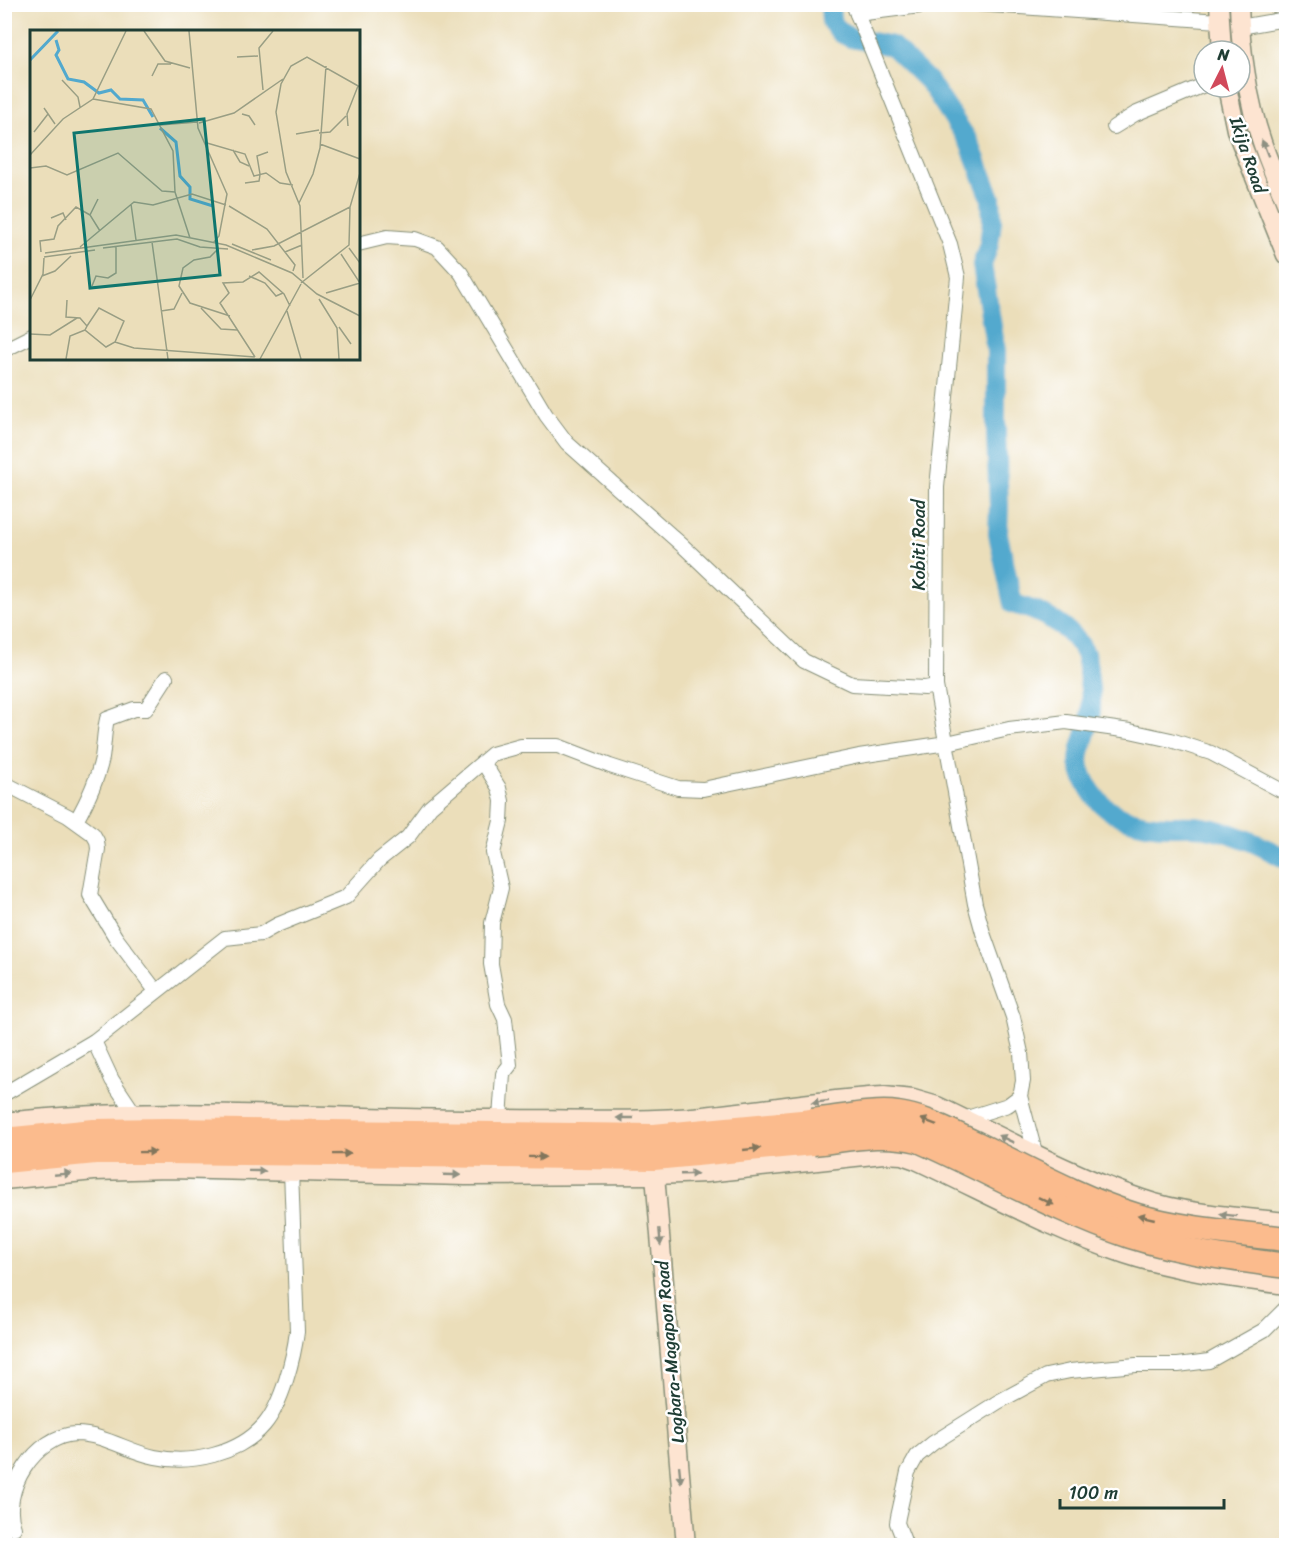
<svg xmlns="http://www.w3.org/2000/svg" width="1291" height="1550" viewBox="0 0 1291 1550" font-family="Sriracha,sans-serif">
<rect width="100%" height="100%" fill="#fff"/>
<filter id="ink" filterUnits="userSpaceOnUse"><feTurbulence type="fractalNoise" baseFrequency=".0167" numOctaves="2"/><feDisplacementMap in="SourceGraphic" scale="12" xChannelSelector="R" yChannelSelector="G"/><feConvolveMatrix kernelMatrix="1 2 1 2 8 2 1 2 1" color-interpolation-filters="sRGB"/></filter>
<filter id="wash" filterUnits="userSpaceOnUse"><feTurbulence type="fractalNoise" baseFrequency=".008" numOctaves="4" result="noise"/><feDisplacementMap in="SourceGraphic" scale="24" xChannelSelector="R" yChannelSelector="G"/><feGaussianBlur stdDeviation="1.35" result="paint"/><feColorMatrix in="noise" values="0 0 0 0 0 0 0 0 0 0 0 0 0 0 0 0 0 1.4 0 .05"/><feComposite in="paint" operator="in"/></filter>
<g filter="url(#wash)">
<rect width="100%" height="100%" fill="#ebdeba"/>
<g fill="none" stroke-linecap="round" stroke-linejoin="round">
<!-- river -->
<path stroke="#52a9ce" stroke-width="20" d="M830 4 831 21 841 33 851 38 892 46 930 83 969 142 991 198 992 221 989 244 982 265 996 351V434L999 506 998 534 1013 604C1039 610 1074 628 1085 654 1088 662 1088 673 1089 681 1091 693 1092 706 1090 718 1083 751 1069 757 1091 791 1107 817 1140 826 1170 826 1180 826 1192 825 1202 827 1234 832 1258 844 1286 859"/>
</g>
</g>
<g filter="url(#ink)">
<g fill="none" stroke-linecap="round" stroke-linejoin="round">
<!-- street casing -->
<g stroke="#858e77" stroke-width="16">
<g id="street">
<path d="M853 4 950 244 958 277 937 487 936 686 975 904 983 933 1013 1017 1021 1053 1023 1081 1020 1096 1035 1152"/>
<path d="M977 4 1219 21"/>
<path d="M857 14 936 4"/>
<path d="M1240 27 1286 19"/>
<path d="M1114 127 1135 114 1204 85"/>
<path d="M358 244 387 237 415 239 437 247 461 273 546 415 567 443 683 546 804 661 852 684 925 688 936 686"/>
<path d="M4 350 32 336"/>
<path d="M483 762 499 788 502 801 501 821 493 853 501 888 492 923 491 964 498 1004 505 1019 510 1065 503 1074 500 1119"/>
<path d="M4 783 68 816 93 834 97 841 98 849 90 895 116 938 156 991"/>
<path d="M76 821C88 800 97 781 102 758 104 745 104 732 107 719L134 709H146L166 678"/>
<path d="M94 1041 112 1080 134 1113"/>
<path d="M4 1094 94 1041 225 938 261 934 277 925 346 897 379 860 408 837 430 807 492 754 521 746H558L610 766 678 788 703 789 859 756 947 743 1009 729 1066 722 1130 731 1171 740 1211 753 1286 793"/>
<path d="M964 1119 1008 1105 1020 1096"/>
<path d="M14 1528C0 1491 36 1435 76 1434 103 1434 129 1452 155 1457 191 1465 239 1454 264 1425 282 1404 294 1357 297 1331L291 1171"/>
<path d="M906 1546 897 1523 898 1517 908 1472 917 1456 933 1443 998 1402 1046 1376 1070 1371 1136 1365H1178L1209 1361 1264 1330 1286 1308"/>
</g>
</g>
<!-- secondary casing -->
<g stroke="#858e77" stroke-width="21">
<g id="secondary">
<path d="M1219 4 1222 51"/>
<path d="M1239 4C1240 46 1248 102 1262 142 1269 163 1278 183 1286 203"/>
<path d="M1227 87 1236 130 1286 255"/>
<path d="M4 1122C164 1104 318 1119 477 1119 550 1118 630 1123 704 1116 764 1110 824 1099 884 1096L913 1099 937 1106C1005 1138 1071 1175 1142 1199 1184 1214 1241 1217 1286 1222"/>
<path d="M654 1163 686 1546"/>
<path d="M4 1180 94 1171 168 1169 466 1176 655 1175 706 1173 883 1154 902 1155 916 1160C985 1192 1053 1230 1125 1254 1177 1271 1232 1278 1286 1285"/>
</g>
</g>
<!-- highway casing -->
<g stroke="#858e77" stroke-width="27">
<g id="highway">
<path d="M4 1140 94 1131 167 1130 654 1136 812 1121"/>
<path d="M4 1161 95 1152H167L654 1158 813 1143"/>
</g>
</g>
<!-- street -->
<use href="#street" stroke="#fff" stroke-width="14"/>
<!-- secondary -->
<use href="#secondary" stroke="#fde4d1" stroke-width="18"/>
<!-- highway -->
<use href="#highway" stroke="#fbbb8d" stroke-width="24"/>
<!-- highway-bridge casing -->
<g stroke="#858e77" stroke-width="27" stroke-linecap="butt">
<g id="highway-bridge">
<path d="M812 1121C836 1119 874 1110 898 1114 927 1118 952 1133 979 1145 1030 1170 1082 1199 1137 1216 1186 1230 1237 1233 1286 1239"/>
<path d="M813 1143C849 1139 882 1131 918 1140 989 1171 1056 1211 1130 1236 1180 1252 1234 1259 1286 1266"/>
</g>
</g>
<!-- highway-bridge -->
<use href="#highway-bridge" stroke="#fbbb8d" stroke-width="24"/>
</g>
<!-- one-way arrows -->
<defs><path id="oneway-solid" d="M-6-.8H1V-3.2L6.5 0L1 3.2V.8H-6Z" transform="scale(1.5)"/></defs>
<g fill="#8e9082">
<use href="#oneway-solid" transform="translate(1265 148) rotate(-111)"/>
<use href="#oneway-solid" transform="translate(820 1102) rotate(173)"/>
<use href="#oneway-solid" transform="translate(625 1118) rotate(180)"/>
<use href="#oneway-solid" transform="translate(1006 1139) rotate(-155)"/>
<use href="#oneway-solid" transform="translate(257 1171) rotate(1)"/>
<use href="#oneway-solid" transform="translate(63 1174) rotate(-5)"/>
<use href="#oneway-solid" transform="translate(689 1174) rotate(-2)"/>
<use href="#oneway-solid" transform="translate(452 1175) rotate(2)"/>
<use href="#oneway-solid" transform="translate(1228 1215) rotate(-173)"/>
<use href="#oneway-solid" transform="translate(660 1237) rotate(85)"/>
<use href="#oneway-solid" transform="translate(680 1474) rotate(84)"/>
</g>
<g fill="#82765c">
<use href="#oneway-solid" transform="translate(929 1122) rotate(-159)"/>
<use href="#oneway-solid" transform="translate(752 1149) rotate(-6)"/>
<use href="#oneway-solid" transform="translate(147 1152) rotate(-1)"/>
<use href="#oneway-solid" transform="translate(342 1154) rotate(-1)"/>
<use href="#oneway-solid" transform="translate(537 1157) rotate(1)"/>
<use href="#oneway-solid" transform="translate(1046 1201) rotate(26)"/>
<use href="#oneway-solid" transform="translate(1146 1217) rotate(-167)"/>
</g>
</g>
<g text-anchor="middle" stroke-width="5" stroke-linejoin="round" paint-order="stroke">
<!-- street labels -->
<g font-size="18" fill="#1f3d34" stroke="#fff">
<text transform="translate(1248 155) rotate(71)" y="6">Ikija Road</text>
<text transform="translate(919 545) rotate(-90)" y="6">Kobiti Road</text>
<text transform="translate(670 1352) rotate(-95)" y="6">Logbara-Magapon Road</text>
</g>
</g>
<!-- overview -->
<g transform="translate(30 30)">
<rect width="330" height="330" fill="#ebdeba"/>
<path fill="none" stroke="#52a9ce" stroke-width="3" d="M26 10 29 20 26 25 38 49 54 52 69 63 81 60 90 69 113 70 123 87M0 30 28 1M130 98 146 112 150 146 160 157V169L183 176"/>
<path fill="none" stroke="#999e84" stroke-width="1.5" d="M114 1 135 31 160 38M159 1 168 98 197 164 189 206 184 212M207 27 228 26M122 46 128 34H141M32 50 48 67 50 77M233 60 229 18 243 1M63 69 121 79 143 121 145 162 160 208M14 78 25 94M212 84 219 86 225 95M169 93 204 83 253 49M130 95 167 92M318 96 317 84 328 56M4 102 18 84M289 103 300 102 316 86M266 104 289 100M177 113 215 124 224 146 236 143 250 153 263 155M290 114 330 129M203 120 210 132 219 136M0 125 33 89 63 69 96 1M0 138 16 136 37 145 88 123 132 161 145 162M230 144 227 126 238 122M215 153 229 151 230 145M68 169 60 185 70 201M269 173 283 144 290 118 296 36M101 174 106 210M199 176 237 199 265 235 263 241M21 188 33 183 36 190M122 212 138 329M202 214 241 230M50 217 104 172 123 175 162 164 196 175M73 218 147 209 170 217 198 219M189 218 180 227 164 230 153 238 149 256 160 273 200 286M319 218 330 233M222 220 244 216 320 177M11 222 10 211 24 209 28 196 46 177 60 185M255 222 272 215M15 223 146 205 196 215 262 243 287 264 330 286M14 227 65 220M12 246 25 241 41 226M219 246 235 253 246 266 253 263M273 248 270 176 256 142 246 82 251 54 261 36 277 27 330 57M271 253 319 215 320 177 330 143M62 256 66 246 78 248 86 243V217M296 263 330 253 311 224M289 269 307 298 309 329M0 270 13 244 14 228M37 270 36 287 50 288 57 296 55 300 76 317 85 312 94 291 69 278 57 296M171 278 191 299 207 300M131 281 144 279 152 263M257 281 271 329M309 297 321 314M0 304 20 305 47 288M85 312 104 318 225 327M225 327 190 273 199 263 193 253 213 252 229 242 254 264 260 276M36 329 40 306 55 300M230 329 271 254"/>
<path fill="#0f766e" fill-opacity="0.15" stroke="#0f766e" stroke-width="3" d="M174 89 190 245 60 258 44 103Z"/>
<rect width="330" height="330" fill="none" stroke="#1f3d34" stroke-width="3"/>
</g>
<!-- margin -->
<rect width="1291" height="1550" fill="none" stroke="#fff" stroke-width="24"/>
<!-- north arrow -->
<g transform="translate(1222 69) rotate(6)"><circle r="28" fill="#ffffff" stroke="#a5b1ae" stroke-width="1.5"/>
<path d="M0-4.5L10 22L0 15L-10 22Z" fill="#d1495b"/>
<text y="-9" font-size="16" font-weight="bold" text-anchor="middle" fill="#1f3d34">N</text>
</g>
<!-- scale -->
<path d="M1060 1499v9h164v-9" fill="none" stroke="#1f3d34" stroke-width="3"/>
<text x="1069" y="1499" font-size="18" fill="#1f3d34" stroke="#ffffff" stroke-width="4.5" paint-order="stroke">100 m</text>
</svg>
